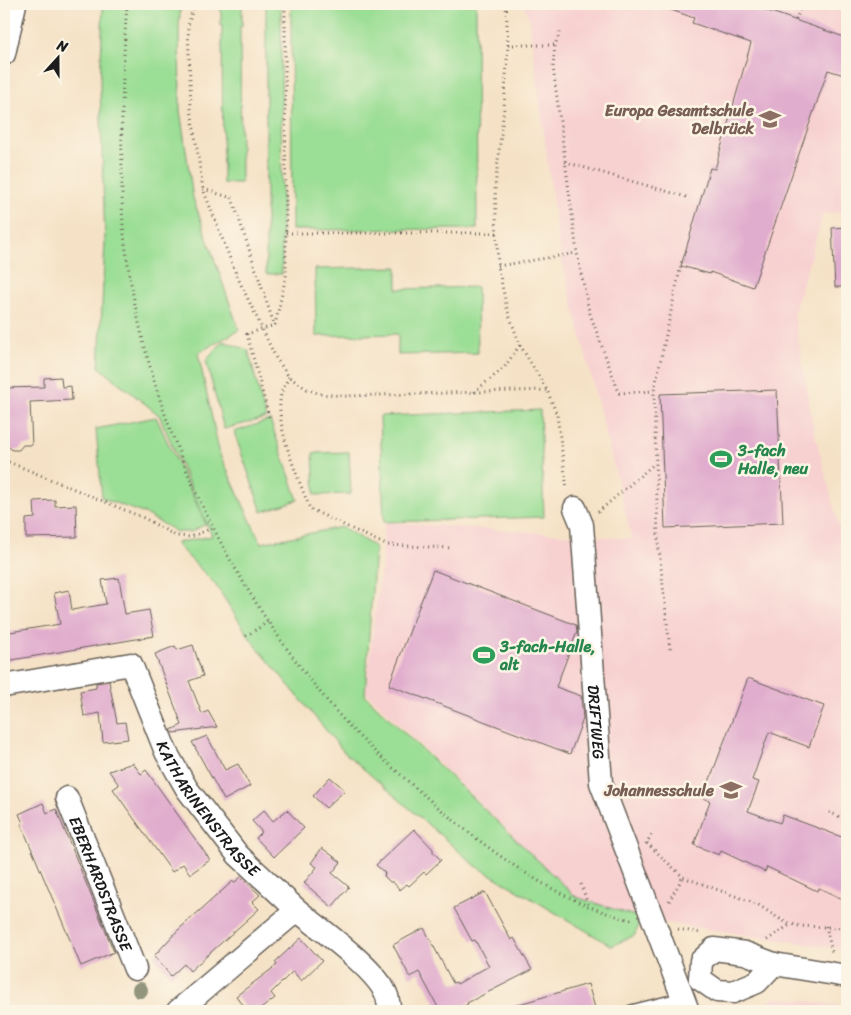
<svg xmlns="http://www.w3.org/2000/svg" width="851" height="1015" viewBox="0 0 851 1015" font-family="Sriracha,sans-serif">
<rect width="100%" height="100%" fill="#fcf5e5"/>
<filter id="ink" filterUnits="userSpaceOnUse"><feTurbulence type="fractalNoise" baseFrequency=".02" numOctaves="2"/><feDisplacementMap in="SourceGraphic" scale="10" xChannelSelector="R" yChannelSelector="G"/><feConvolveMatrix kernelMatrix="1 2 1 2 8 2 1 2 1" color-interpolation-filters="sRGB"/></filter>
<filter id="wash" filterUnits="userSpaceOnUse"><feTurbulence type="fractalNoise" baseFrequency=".0096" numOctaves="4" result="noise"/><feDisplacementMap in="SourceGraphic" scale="20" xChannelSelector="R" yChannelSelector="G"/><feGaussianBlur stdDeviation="1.12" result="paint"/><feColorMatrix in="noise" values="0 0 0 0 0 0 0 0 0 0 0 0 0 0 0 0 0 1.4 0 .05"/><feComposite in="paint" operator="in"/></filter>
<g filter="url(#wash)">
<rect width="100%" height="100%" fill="#f5e2c6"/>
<!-- built -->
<g fill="#f7d0d0">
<path d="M523 4H829L847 10V211L823 214 794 313 814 431 847 556V950L647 920 576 897 366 692 377 596 382 565 384 522 632 539 559 249 529 18Z"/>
<path d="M777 997 847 1007V1011H754Z"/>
</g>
<!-- green -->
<g fill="#9bde95" stroke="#5c7d58">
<path d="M103 4H181L179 26 180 110 193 198 239 330 198 353 220 455 261 543 342 527 375 547 365 695 576 897 641 918 635 935 612 946 476 866 344 752 252 641 215 584 175 543 212 536 159 415 99 367 105 242 100 87Z"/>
<path d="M221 4H242V26H240L241 183H223L222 26H221Z"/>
<path d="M266 4H281L282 274H266Z"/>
<path d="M291 4H476L477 229 292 230Z"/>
<path d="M397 267V289L477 287 478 353 398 355V334L316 336 315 269Z"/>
<path d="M223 341 248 350 266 418 224 429 206 361Z"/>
<path d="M540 410 544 517 384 522 380 416Z"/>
<path d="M156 417 206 524 191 532H177L145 514 102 498 96 429Z"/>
<path d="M270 420 298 500 262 512 234 432Z"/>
<path d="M349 452 351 494 315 495 313 453Z"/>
</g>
<g id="blocks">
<!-- building -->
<g fill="#e1adce">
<path d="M661 4H748L847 38V76L828 70 753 287 710 272V274L681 266 710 168 715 169 751 43 692 23 694 18 660 6Z"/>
<path d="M847 227V287H835L832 228Z"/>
<path d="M61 377 62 387 71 386 72 400 30 402 32 445H23L19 450H12L4 442V388L44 387V378Z"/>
<path d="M777 390 783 523 665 528 660 394Z"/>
<path d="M55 500V506L76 505 77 537 26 538V519L35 518 34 501Z"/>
<path d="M433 570 576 625 577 632 556 687 581 696 583 719 570 754 389 685Z"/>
<path d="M119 578 125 614 149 610 154 636 6 661 4 650V633L60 624 54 593 69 590 72 610 106 604 102 580Z"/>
<path d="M193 645 203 676 189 681 202 714 208 711 217 727 173 733 171 730 182 725 155 654 175 646 177 650Z"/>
<path d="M748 678 824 706 809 747 769 732 752 780 759 782 748 811 780 823 783 815 847 839V901L819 888 817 891 767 867 765 872 721 851 719 855 694 845 710 801 703 798Z"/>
<path d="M109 681 117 723 125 722 128 739 103 742 100 713 84 716 80 691 96 688V683Z"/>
<path d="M207 736 225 770 238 764 250 786 224 800 192 742Z"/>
<path d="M133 763 141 774 146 770 210 860 190 874 183 864 172 872 113 789 119 785 109 771Z"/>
<path d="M330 777 345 790 326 808 313 796Z"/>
<path d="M43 803 47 813 56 809 114 952 81 966 21 824 23 823 19 814Z"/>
<path d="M264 810 273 821 287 810 304 828 274 857 256 838 262 832 252 821Z"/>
<path d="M414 829 433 849V852L441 860 426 874 424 872 409 886 407 884 400 890 393 882H390L384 876 385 873 376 865Z"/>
<path d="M322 848 341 862 332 873 349 887 332 907 304 883 317 867 311 863Z"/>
<path d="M241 877 260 895 252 902 259 909 190 971 184 964 171 976 154 956 178 930 233 881 235 882Z"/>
<path d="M485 892 511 940 514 938 532 970 467 1003 468 1004 455 1011H440L419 972 410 977 393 945 424 928 453 983 456 982 457 984 489 966 475 940 472 941 454 908Z"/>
<path d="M301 938 322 961 301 981 293 971 271 993 275 998 258 1011H248L236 996 277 965 275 962Z"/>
<path d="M588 984 596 1011H510L509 1007Z"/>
</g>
</g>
</g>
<g filter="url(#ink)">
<use href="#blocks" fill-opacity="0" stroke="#686158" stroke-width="1"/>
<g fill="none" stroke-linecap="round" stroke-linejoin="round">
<!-- lane casing -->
<g stroke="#686158" stroke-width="14">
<path id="lane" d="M631 1011 683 998"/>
</g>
<!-- street casing -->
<g stroke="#686158" stroke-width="25">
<g id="street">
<path d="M4 54 15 4"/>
<path id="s1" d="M575 508 582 525 601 783 688 1011"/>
<path id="s2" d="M4 686 131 664 166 752 187 789 238 855 297 910 178 1011"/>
<path id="s3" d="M67 798 135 969"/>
<path d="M297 910C320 929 377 969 387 996 388 1001 389 1006 390 1011"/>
<path d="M700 979 701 961 714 949 745 953 774 964 847 976"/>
<path d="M700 979 717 991 733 992 757 982 774 964"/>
</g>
</g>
<!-- path -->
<g stroke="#686158" stroke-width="3" stroke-dasharray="1 4" stroke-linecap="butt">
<path d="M127 4C123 60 121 117 122 174 122 190 122 208 123 225 141 404 219 574 335 710 362 742 394 769 425 796 482 846 558 904 632 920"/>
<path d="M194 4 188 26 191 109 203 189 236 274 276 358 289 377 307 389 320 394 346 396 547 390"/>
<path d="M506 4 508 45 504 108 495 187 498 266 507 309 520 345 547 390 557 415 567 489"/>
<path d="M796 20 802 4"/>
<path d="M560 32 555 45 553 67 577 253 589 311 619 393 654 391"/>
<path d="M508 45H555"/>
<path d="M565 162 690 198"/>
<path d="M203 189 232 198 274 324"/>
<path d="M286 233H497"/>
<path d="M498 266 577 253"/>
<path d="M275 325 286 276 285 4"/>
<path d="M289 377C287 381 284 386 282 391 272 422 299 479 310 509L386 545 452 548"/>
<path d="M474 392 504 368 520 345"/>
<path d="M269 417 247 334 275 325"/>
<path d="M4 460 144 518 176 536 191 537 212 528"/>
<path d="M598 512 654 464"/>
<path d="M246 636 268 622"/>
<path d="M670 649 658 540 654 391 682 260"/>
<path d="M829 812 847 820"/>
<path d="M647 843 683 877 757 904 783 921 799 926 847 928"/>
<path d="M646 844 653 832"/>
<path d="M581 884 589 907"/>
<path d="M669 901 683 877"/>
<path d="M826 926 832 952"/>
<path d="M678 929 701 933"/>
<path d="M767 940 791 924"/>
</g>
<!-- lane -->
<use href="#lane" stroke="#fff" stroke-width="11"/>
<!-- street -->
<use href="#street" stroke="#fff" stroke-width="22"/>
</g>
<!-- trees -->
<circle fill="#93957c" cx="140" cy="990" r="8"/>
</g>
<!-- icons -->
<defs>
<g id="school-bare" transform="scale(1.725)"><path d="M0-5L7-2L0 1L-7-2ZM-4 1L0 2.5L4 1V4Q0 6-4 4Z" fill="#8d6e63" stroke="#fcf5e5" stroke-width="2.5" paint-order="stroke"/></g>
<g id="stadium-bare" transform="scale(1.725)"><path d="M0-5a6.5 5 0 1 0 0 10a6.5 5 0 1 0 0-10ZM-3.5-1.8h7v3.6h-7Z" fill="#2e9e5b" stroke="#fcf5e5" stroke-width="2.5" paint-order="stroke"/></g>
</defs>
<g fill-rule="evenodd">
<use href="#school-bare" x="770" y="119"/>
<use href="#stadium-bare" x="721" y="459"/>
<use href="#stadium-bare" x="484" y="655"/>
<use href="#school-bare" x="731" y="790"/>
</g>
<g text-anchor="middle" stroke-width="5" stroke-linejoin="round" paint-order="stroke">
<!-- education labels -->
<g font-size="16" font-weight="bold" fill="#785e54" stroke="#fcf5e5" text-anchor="end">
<text x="754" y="116">Europa Gesamtschule<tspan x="754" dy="18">Delbrück</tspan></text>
<text x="714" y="796">Johannesschule</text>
</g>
<!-- leisure labels -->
<g font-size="16" font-weight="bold" fill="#27864d" stroke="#fcf5e5" text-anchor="start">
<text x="738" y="456">3-fach<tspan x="738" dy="18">Halle, neu</tspan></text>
<text x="500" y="652">3-fach-Halle,<tspan x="500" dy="18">alt</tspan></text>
</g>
<!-- street labels -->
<g font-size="16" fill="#1c1c1c" stroke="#fcf5e5">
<text dy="6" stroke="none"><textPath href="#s1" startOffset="216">DRIFTWEG</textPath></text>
<text dy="6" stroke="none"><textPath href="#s2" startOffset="294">KATHARINENSTRASSE</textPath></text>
<text dy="6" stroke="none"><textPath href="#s3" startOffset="92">EBERHARDSTRASSE</textPath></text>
</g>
</g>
<!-- margin -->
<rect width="851" height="1015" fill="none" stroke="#fcf5e5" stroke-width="20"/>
<!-- north arrow -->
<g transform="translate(58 58) rotate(21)" stroke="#fcf5e5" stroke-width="4" paint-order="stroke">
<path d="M0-4L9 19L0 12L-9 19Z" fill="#1c1c1c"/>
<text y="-8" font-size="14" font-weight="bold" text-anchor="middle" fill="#1c1c1c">N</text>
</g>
</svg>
